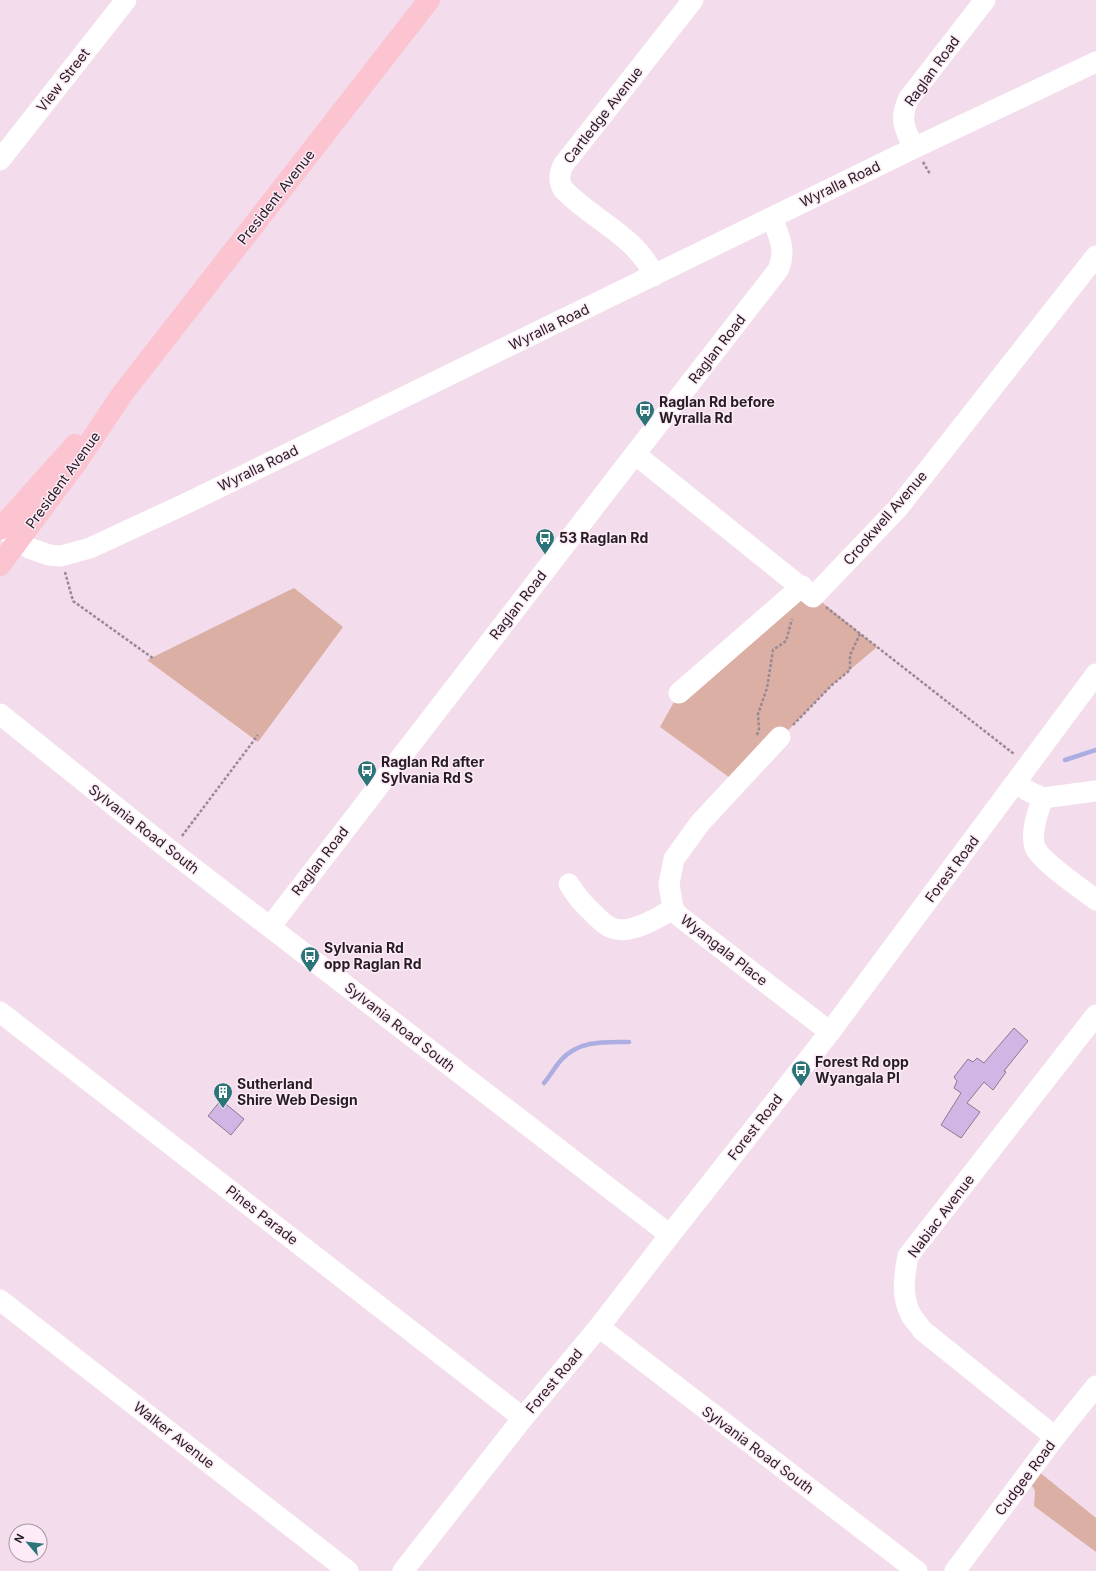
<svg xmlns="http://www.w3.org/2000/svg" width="1096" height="1571" viewBox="0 0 1096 1571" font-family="Inter,sans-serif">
<rect width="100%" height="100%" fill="#f3dceb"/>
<!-- green -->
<g fill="#dbafa4">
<path d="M802 586 877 647 832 685 737 783 660 727 679 693Z"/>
<path d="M294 588 343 627 258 742 147 660Z"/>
<path d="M1033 1467 1096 1518V1552L1034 1506 1035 1491 1026 1475Z"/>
</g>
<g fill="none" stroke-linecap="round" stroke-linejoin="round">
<!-- stream -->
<g stroke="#acaee1" stroke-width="4.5">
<path d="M1065 760 1096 750"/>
<path d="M544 1083C550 1076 555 1067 561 1060 580 1040 603 1042 629 1042"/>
</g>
</g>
<!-- building -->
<g fill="#d1b5e5" stroke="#877c8f">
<path d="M1014 1028 1028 1041 1004 1071 1006 1072 993 1090 984 1082 967 1103 980 1112 961 1138 941 1125 961 1093 954 1088 957 1081 954 1077 968 1059 973 1062 977 1058 984 1063Z"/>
<path d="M221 1100 244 1119 231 1135 208 1116Z"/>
</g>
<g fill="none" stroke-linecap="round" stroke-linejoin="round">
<!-- path -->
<g stroke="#998994" stroke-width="2.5" stroke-dasharray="3 2" stroke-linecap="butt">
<path d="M923 162 930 174"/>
<path d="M65 572 73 601 154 659"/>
<path d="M826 607 1014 754"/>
<path d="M793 725 832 685 850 670V655L860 634"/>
<path d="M757 735 759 729 758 714 767 688 773 650 786 641 792 619"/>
<path d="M182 836 258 735"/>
</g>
<!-- minor -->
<g stroke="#fff" stroke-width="21">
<path d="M914 148C904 128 899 119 909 98L985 0"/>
<path d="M0 160 126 0"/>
<path d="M654 276C638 237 591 219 563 189 558 180 559 173 564 164L693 0"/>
<path d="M635 454 813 597 898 508 1096 256"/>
<path d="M4 529 29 548 49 555 61 556 90 548 185 504 914 148 1096 62"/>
<path d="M679 693 802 586"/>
<path d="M0 714 171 851 670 1235"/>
<path d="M780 737 700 823 674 859 669 884 673 909 679 916 830 1032"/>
<path d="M1016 783 1028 791 1043 798 1096 791"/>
<path d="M1043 798C1038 811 1030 833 1035 847 1040 861 1082 889 1096 900"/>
<path d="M569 884C576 896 583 904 593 913 599 919 604 925 612 928 630 935 658 918 673 909"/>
<path d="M270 927 635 454 778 270C787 250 779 237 772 218"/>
<path d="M0 1012 523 1418"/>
<path d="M0 1300 348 1571"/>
<path d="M599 1327 917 1571"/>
<path d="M1055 1437 922 1330C919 1325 914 1320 911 1315 901 1296 904 1276 908 1256L1096 1015"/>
<path d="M403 1571 523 1418 599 1327 670 1235 830 1032 1096 674"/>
<path d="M955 1571 1055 1437 1096 1386"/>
</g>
<!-- major -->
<g stroke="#fbc4d0" stroke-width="22">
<path d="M0 529 75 445"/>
<path d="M0 565 76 463 123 393 429 0"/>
</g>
</g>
<!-- icons -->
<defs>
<g id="bus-pin" transform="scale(1)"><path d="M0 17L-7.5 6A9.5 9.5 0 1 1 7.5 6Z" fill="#2b7578" stroke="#fdebf7"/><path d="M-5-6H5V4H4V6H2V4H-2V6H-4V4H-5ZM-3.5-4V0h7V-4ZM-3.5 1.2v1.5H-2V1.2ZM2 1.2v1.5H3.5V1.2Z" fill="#fff"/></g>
<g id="building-pin" transform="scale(1)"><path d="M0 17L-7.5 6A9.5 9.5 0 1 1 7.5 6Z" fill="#2b7578" stroke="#fdebf7"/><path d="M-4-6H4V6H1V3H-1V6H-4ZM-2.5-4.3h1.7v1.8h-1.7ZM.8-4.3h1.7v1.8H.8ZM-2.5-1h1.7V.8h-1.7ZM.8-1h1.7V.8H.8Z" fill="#fff"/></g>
</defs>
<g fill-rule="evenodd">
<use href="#bus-pin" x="645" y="410"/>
<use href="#bus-pin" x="545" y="538"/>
<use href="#bus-pin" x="367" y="770"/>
<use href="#bus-pin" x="310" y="956"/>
<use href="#bus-pin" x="801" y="1070"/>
<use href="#building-pin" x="223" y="1092"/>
</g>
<g text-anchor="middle" stroke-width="3" stroke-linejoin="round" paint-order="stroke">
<!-- street labels -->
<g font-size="14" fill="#251d23" stroke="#fdebf7">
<text transform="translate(932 71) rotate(-54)" y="5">Raglan Road</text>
<text transform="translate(63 80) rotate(-52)" y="5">View Street</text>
<text transform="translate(603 115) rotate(-52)" y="5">Cartledge Avenue</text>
<text transform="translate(840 184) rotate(-26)" y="5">Wyralla Road</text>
<text transform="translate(276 197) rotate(-52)" y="5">President Avenue</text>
<text transform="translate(549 327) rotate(-26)" y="5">Wyralla Road</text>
<text transform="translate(717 349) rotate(-52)" y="5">Raglan Road</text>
<text transform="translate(258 468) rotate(-26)" y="5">Wyralla Road</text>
<text transform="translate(63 480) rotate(-54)" y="5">President Avenue</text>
<text transform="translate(885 518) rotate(-49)" y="5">Crookwell Avenue</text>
<text transform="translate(518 605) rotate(-52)" y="5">Raglan Road</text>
<text transform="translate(144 829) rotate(38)" y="5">Sylvania Road South</text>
<text transform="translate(320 861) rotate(-52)" y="5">Raglan Road</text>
<text transform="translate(952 869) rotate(-53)" y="5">Forest Road</text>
<text transform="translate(724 950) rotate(38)" y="5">Wyangala Place</text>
<text transform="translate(400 1027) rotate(38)" y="5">Sylvania Road South</text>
<text transform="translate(755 1127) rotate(-52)" y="5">Forest Road</text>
<text transform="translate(262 1215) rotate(38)" y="5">Pines Parade</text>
<text transform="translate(941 1216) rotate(-53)" y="5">Nabiac Avenue</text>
<text transform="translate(554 1381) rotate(-50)" y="5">Forest Road</text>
<text transform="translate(174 1435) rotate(38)" y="5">Walker Avenue</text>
<text transform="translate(758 1450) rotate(37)" y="5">Sylvania Road South</text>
<text transform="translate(1025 1478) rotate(-53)" y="5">Cudgee Road</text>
</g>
<!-- poi labels -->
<g font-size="14" font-weight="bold" fill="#251d23" stroke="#fdebf7" text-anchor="start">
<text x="659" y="407">Raglan Rd before<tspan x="659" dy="16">Wyralla Rd</tspan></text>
<text x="559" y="543">53 Raglan Rd</text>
<text x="381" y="767">Raglan Rd after<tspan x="381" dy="16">Sylvania Rd S</tspan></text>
<text x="324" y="953">Sylvania Rd<tspan x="324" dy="16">opp Raglan Rd</tspan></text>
<text x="815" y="1067">Forest Rd opp<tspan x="815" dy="16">Wyangala Pl</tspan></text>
<text x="237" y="1089">Sutherland<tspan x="237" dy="16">Shire Web Design</tspan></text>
</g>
</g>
<!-- north arrow -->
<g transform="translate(28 1543) rotate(298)"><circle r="19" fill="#fdebf7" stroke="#a799a2"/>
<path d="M0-3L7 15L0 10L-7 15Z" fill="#2b7578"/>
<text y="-6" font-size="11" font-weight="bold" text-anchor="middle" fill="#251d23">N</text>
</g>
</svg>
